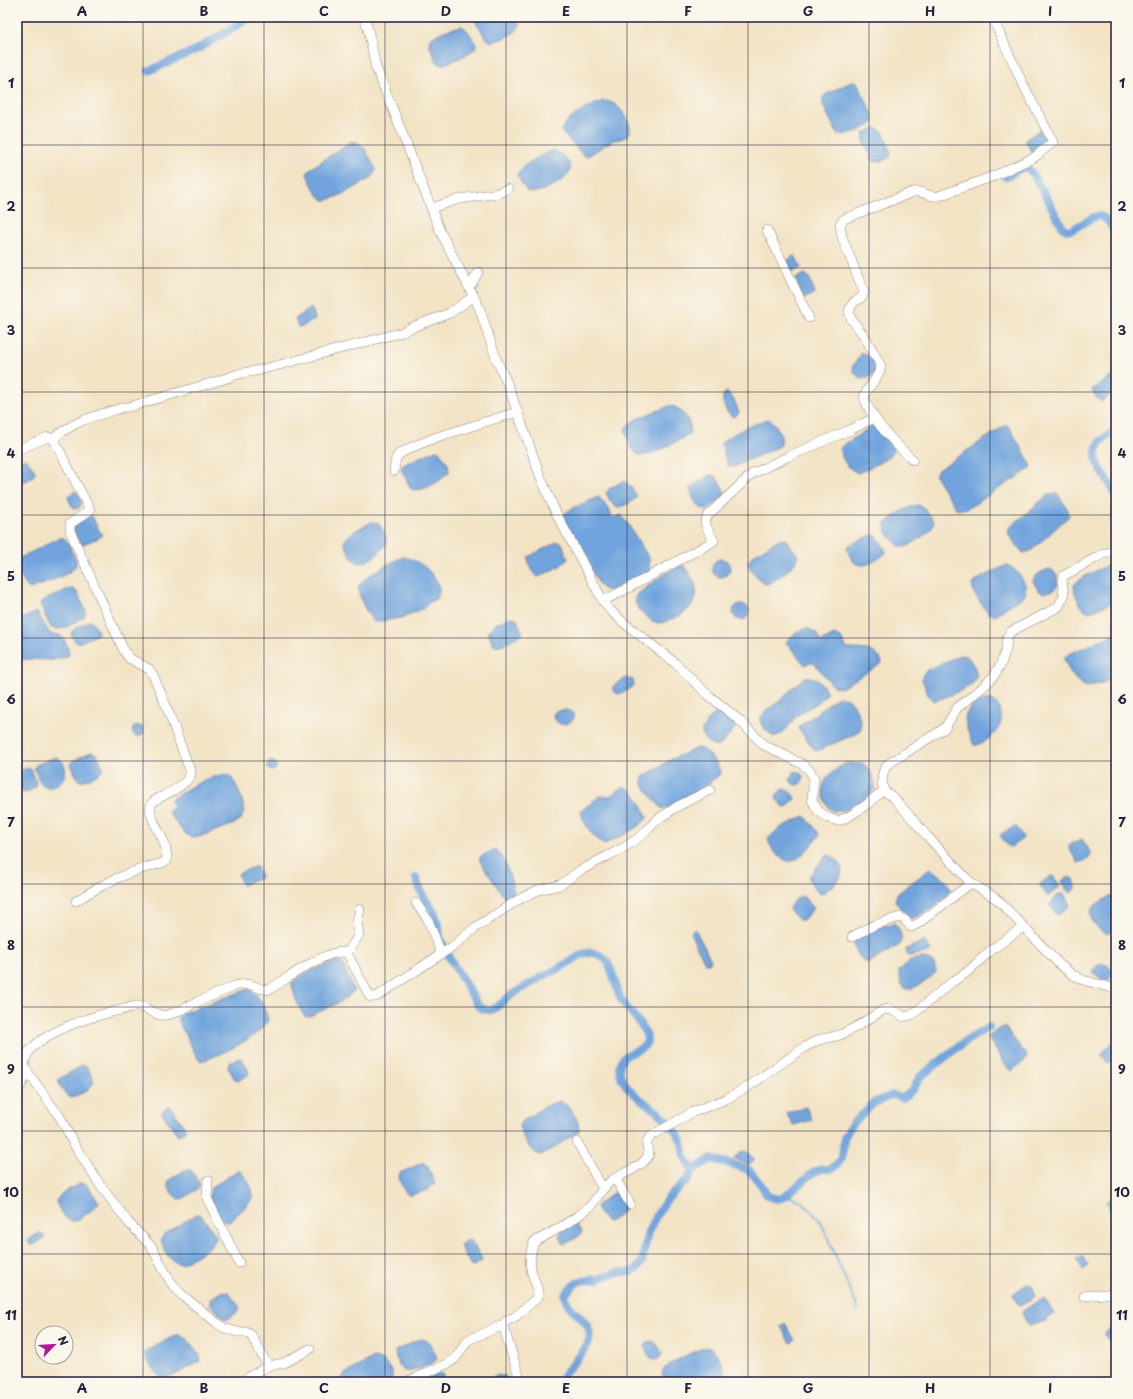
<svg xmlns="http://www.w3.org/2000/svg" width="1133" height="1399" viewBox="0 0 1133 1399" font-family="'Playpen Sans',sans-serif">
<rect width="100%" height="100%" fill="#fbf7ec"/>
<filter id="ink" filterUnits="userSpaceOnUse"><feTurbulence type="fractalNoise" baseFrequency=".025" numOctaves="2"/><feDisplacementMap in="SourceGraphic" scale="8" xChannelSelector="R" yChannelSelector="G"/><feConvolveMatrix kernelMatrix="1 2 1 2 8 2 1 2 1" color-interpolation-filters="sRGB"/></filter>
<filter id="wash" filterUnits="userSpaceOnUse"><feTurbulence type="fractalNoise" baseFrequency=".012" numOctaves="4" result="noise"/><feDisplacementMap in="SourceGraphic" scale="16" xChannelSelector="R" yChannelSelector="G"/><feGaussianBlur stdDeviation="0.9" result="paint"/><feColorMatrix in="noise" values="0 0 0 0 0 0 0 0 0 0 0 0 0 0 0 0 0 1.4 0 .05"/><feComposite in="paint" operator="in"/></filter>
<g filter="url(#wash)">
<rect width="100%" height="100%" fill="#f2e3c5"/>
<!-- water -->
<g fill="#71a4dd" stroke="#4a638c">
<path d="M482 17H515L520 25C516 35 501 39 492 42L487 39 476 23 477 21Z"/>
<path d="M461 26C467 29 469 32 472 37 474 40 476 42 476 45 476 53 448 63 441 65L437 62 429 44 430 38 444 31Z"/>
<path d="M853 81 857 82 872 113 874 122C867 129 848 135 838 135L824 107 822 99 825 95Z"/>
<path d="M603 101C615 102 617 105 625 115 630 122 634 135 623 138 619 140 615 139 612 141 603 146 596 151 588 156H584L561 131C566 117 589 107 603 101Z"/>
<path d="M876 128 883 132 891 153 890 157C885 160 879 163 873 161L864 142V133Z"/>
<path d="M1040 130 1041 131 1047 144 1032 153 1025 140Z"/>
<path d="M350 142H357L365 149 376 169C375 172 374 174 372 177 366 182 331 202 324 200 316 196 311 182 307 174L310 169Z"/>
<path d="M553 150C562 154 567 158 571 168 569 172 568 175 565 178 559 184 534 196 527 191 523 187 520 179 517 175 521 164 543 155 553 150Z"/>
<path d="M795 255 801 268 791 272 788 262V260Z"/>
<path d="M805 274 809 277 815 293 804 299 795 279Z"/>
<path d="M311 308 313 311 315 320 303 326 298 327 295 319Z"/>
<path d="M862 353C879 359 882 377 862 379L854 373 853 366Z"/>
<path d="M1112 376 1116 380V390L1101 402 1095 396 1092 390Z"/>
<path d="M726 392C734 396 736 405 739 413L734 417 731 416C725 411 719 398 726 392Z"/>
<path d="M669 406C681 406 692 421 690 433 682 439 645 461 637 454 630 449 627 437 625 429 631 418 656 412 669 406Z"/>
<path d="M768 419C776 422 785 438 780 446L733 467 728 466 721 444 725 439 745 428 746 426H750Z"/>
<path d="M1006 425 1009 427 1032 466 1030 469 968 508 957 510 935 475 938 470Z"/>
<path d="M872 426C879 427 882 433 886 438 889 442 894 447 893 452 890 459 865 470 858 473 847 468 842 460 840 449L842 446Z"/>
<path d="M436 450 439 451 448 464 449 472C441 481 423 493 411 489L401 469 402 466 409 462Z"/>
<path d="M23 459H27L35 471 34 475 28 480 22 482 17 480V461Z"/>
<path d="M710 475 716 477 724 490V495L709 509 706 510C697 508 692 498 690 489L693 486Z"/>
<path d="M624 481 631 487 637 497C633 501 629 503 625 505 613 511 611 502 606 493L610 488Z"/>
<path d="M75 491 78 494 82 503 79 508 75 509C71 506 69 501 68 496Z"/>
<path d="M1057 493 1068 510 1069 516 1031 551 1023 553 1009 535 1008 529 1049 494Z"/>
<path d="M598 497 603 501 613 518 621 515 628 524 647 555 649 559 650 572 643 576 609 591 603 589 599 584 562 516C570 507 587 503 598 497Z"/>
<path d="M917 505C926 506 930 516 934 523 932 529 926 535 920 538 915 542 910 546 904 547 897 547 883 531 886 524 890 516 909 507 917 505Z"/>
<path d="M91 515 102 535 98 538 81 545 74 531V526Z"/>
<path d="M372 522C379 523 380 524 383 531 384 534 387 539 387 542 386 549 364 566 358 563 351 559 347 548 344 542 349 532 362 527 372 522Z"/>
<path d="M872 535 877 536 885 549 886 553C869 566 853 574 847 547L851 544Z"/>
<path d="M59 538H64C68 542 70 547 72 552 74 555 77 560 76 564 75 574 40 585 30 589 23 585 15 567 18 559Z"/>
<path d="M779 539H785L797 554 798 558C794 566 773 585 764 584L750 569 748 562 752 556Z"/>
<path d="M557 542 562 543 568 559 560 566 538 577 534 574 528 560V557Z"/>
<path d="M403 557C418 559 436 573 439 589 439 592 438 595 437 598L430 602 424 608 401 618 374 622C366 613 359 598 358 586 369 574 387 564 403 557Z"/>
<circle cx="721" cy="568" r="9"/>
<path d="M1116 562V601L1090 612C1080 610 1074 594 1074 585 1084 574 1102 568 1116 562Z"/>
<path d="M1007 565C1018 570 1028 583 1025 595L995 615 988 613 975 595 972 585 977 580Z"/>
<path d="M681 566H684C701 587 702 604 677 617 671 619 665 623 659 623 651 623 638 610 636 604 635 602 635 599 635 597 642 590 671 568 681 566Z"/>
<path d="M1049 569C1053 570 1054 571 1056 575 1061 587 1055 590 1044 593L1038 590 1033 581C1034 575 1043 571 1049 569Z"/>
<path d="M73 589 77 592 86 611 84 617C73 623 63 632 51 628L40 605 41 602 66 590Z"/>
<circle cx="741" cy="612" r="8"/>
<path d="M37 612 50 634C54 635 58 634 61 636 65 639 69 650 69 655L68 656 53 660 17 659V621Z"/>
<path d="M510 617 516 618 523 633 504 644 494 646 488 631 496 624Z"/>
<path d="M89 621H92L98 632V634L81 642H76L73 638 71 633 74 629Z"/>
<path d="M807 628 816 633 821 642 834 635 841 638 847 649C862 650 873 647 882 661L881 664 841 688 833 686 815 664 810 662 805 665 786 642C792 635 799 630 807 628Z"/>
<path d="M1111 635H1116V677L1102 683 1086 687C1073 680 1069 671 1064 658L1067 655Z"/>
<path d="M960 655 967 656C982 675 980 683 957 692 949 695 942 699 933 701L928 695 922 679 923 674 927 670Z"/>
<path d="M806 677C816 676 824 684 827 693 820 704 808 707 798 715 791 721 784 738 772 736L762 726 760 719C765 710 774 706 782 699 790 691 796 683 806 677Z"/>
<path d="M626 678 632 679 634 683 633 686 623 693 618 694 615 692 613 688 616 684Z"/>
<path d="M839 697C854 697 861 716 861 729L855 734 817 751 814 749 799 730V727L832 701Z"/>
<path d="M988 699C993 700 996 702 998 706 1008 724 993 739 977 745H974C962 721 959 708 988 699Z"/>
<path d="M564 710C571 710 573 711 574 718 568 727 555 726 553 715L556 711Z"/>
<path d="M718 711 728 716 736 727 722 744 716 747C709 745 702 739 702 731L708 720Z"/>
<circle cx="138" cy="731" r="5.5"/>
<path d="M697 748C706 748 721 766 720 774L707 785 670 808H661L643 785 642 781 643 777 672 759Z"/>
<path d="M91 752 97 754 103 767V770C98 775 86 781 79 781L70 763 74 760Z"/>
<path d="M56 757C75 766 62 789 47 787 45 786 43 785 41 784L34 768 36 765Z"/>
<circle cx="272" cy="766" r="4.5"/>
<path d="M846 763 864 764C871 770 877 781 873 791 868 800 843 814 833 811 827 808 824 799 823 793 821 778 835 770 846 763Z"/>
<path d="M28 768 31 769C33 775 37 780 36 787L26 793 22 792 17 782V772Z"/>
<path d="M798 771 804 776C804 781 801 784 796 785L792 783 790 779 794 772Z"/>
<path d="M226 774C235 776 243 801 244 810 244 813 242 816 241 819L234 824 196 838 187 835 178 826 168 811 173 807 171 799C188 788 206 777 226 774Z"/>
<path d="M624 787C634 789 645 808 647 818 640 828 617 838 605 844 594 840 582 822 581 811L600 796 608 797Z"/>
<path d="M782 789C788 789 793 793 795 799L788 806 784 807 777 800 776 796Z"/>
<path d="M805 816 818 832 819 836C813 843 801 859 792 861 787 862 784 859 780 857 774 853 770 846 768 839L778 829Z"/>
<path d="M1014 827H1017L1023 837 1022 839 1011 847 1008 846 1001 837V834Z"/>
<path d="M1082 839 1092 855 1084 861 1078 863 1069 848V845Z"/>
<path d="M493 850H496C507 860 510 878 514 892L507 897H504L480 861V857Z"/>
<path d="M828 855C833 857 835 858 839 862 849 876 831 888 821 894 814 891 811 884 809 877L823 859Z"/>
<path d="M256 866 262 877 243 885H242L238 874Z"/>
<path d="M930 869C937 871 949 882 951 890 943 903 927 911 914 918L911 919 895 901 897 894Z"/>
<path d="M1051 876H1053L1060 886 1049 896H1047L1040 886V884Z"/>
<path d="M1068 877 1074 879 1076 887 1072 892C1067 893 1063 886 1062 881Z"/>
<path d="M1059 894H1064L1070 905 1062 913 1057 915 1049 905Z"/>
<path d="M803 896 813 907V909L803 920H799L789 910C790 904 797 897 803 896Z"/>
<path d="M1109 897H1114L1116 898V929C1113 931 1109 934 1105 933 1100 932 1089 918 1090 913 1091 906 1104 900 1109 897Z"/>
<path d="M894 923C900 928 902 936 901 944L869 963C861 962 855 950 853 942 863 931 880 927 894 923Z"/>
<path d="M695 929 709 956 711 961 709 963H705L693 939 691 932Z"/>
<path d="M924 941 931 950 930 952 909 956 907 954 906 949Z"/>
<path d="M921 958H925L934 964 936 972C930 979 915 990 905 989L901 983 899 971 910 960Z"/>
<path d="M336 961H340L343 964 354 991C343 1003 324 1009 310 1016L305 1017C299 1008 293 994 292 983 303 972 321 967 336 961Z"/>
<path d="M1100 963 1107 965 1113 972 1108 981 1105 982 1094 973V969Z"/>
<path d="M249 989C260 995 266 1010 268 1021 258 1038 220 1055 202 1061L198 1059 178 1021V1017L182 1013Z"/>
<path d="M1005 1027 1027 1056 1026 1060 1011 1071 1006 1066 989 1039V1036L1000 1028Z"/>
<path d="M1114 1041H1116V1058L1108 1063 1101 1054Z"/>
<path d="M240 1058 243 1060 249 1072 248 1075 238 1081 235 1080 228 1067 229 1062Z"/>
<path d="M83 1065 86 1066 93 1078V1084L85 1092 70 1098C65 1094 58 1086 59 1079Z"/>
<path d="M559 1101C570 1104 580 1121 579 1131L546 1153 540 1155C529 1152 522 1136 519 1126L521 1122 544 1107Z"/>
<path d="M170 1106 186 1129 183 1133 178 1135 161 1112Z"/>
<path d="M806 1107 812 1120 793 1125 786 1113Z"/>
<path d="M746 1151 755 1160 749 1165 734 1158 740 1153Z"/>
<path d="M424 1162 427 1165 435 1183C430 1191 418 1193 409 1195 403 1191 400 1183 399 1176L400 1173Z"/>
<path d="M185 1170H191L199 1183 200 1187 184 1198 179 1199C173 1196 169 1190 168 1183L169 1180Z"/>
<path d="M237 1171H240C245 1175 254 1190 253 1196 252 1202 234 1218 229 1221 227 1221 225 1221 222 1221L209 1197 211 1188Z"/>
<path d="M81 1183 86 1184 99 1202C96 1208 90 1211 85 1215 82 1217 77 1220 74 1221 65 1222 58 1208 56 1201 61 1193 72 1188 81 1183Z"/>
<path d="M616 1191H618L626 1205C624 1212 615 1220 608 1222 603 1220 599 1213 596 1208L597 1205Z"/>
<path d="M1116 1195V1210H1110L1106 1203 1112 1196Z"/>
<path d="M196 1214 201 1215 215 1234 216 1239C209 1251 192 1257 181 1264 168 1261 164 1251 161 1239L165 1234Z"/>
<path d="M576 1224 582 1233 575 1239 564 1244C552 1234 566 1225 576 1224Z"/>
<path d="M40 1233 44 1235V1238L33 1245H30L28 1241 33 1236Z"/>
<path d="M469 1239 471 1240 482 1259V1261L473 1266H471L460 1246 461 1244Z"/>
<path d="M1081 1257H1083L1088 1266 1083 1270 1077 1260Z"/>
<path d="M1027 1284 1032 1285 1036 1296 1020 1305 1017 1303 1013 1295 1015 1292Z"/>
<path d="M223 1291 228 1292 239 1306V1311L228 1319H224L210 1304V1299Z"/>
<path d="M1043 1299 1046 1301 1054 1314 1045 1321 1030 1326 1028 1325 1022 1313 1023 1311 1035 1303Z"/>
<path d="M785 1323 795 1340 791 1343 789 1342 781 1326Z"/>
<path d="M1116 1327V1338L1110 1341 1108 1340 1105 1335 1106 1332Z"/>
<path d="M17 1328 23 1338 22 1341 17 1345Z"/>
<path d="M179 1334 186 1338 200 1355V1361C193 1366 171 1379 162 1377 157 1376 154 1370 151 1366 148 1362 146 1358 144 1353L170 1338Z"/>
<path d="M418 1340C420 1340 422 1339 425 1340 430 1341 436 1354 437 1359 433 1365 411 1373 405 1371 399 1369 395 1356 395 1351Z"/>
<path d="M652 1341 656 1343 662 1353C660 1359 658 1360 653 1360L647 1353 645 1346 647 1342Z"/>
<path d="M706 1347C714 1348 717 1354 721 1361 723 1365 726 1372 724 1376 722 1378 718 1381 716 1382 709 1384 676 1382 666 1382L662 1375 663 1370C675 1359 691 1353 706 1347Z"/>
<path d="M373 1358C383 1358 398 1372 390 1382H343L342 1377 345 1374Z"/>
<path d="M437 1374H442L446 1382H430L429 1378Z"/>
<path d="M500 1375 505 1376 509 1382H482L494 1376Z"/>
</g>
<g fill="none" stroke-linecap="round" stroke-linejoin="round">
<!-- stream -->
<path stroke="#71a4dd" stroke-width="2" d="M786 1195 799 1200 807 1206 821 1222 858 1309"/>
<!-- canal -->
<g stroke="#71a4dd" stroke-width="8">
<path d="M149 71 198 49 251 17"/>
<path d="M1006 177 1022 168H1027L1033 174 1042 189 1063 228 1067 230H1071C1094 219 1100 203 1116 234"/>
<path d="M1116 430C1111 434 1102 438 1099 444 1088 463 1111 480 1116 496"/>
<path d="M1116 511V519"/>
<path d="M416 878 422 894 435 914 439 927 440 938 449 957 479 1007C483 1009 486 1011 491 1010 499 1008 505 998 513 994 533 981 555 971 576 958 586 951 596 950 606 960 612 966 616 989 621 999 627 1010 647 1028 647 1039 647 1055 614 1049 620 1073 625 1094 654 1106 667 1120 672 1126 679 1135 682 1143 683 1146 683 1151 684 1155 686 1160 690 1165 693 1170"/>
<path d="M560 1382C565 1367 598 1345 588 1327 582 1315 567 1310 565 1295L571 1287 580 1281 598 1279 619 1272H631L637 1269 642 1262 648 1232 656 1216 667 1199 688 1179 693 1170 711 1159 735 1165 749 1170 762 1186 766 1194 770 1197 778 1199 784 1197 814 1172 823 1169H830L837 1165 841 1159 843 1150 844 1138 852 1124 874 1103 892 1095 903 1098 913 1090 920 1077 963 1043 989 1027"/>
</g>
</g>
</g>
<g filter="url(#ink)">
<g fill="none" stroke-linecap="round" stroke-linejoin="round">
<!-- minor casing -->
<g stroke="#8a8280" stroke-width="10">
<g id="minor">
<path d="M364 17 368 29 376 68 394 112 440 231 479 307 497 361 508 385 541 478 556 513 603 601 611 611 623 622 675 663 707 694 738 719 764 745 802 764 809 770 814 778 812 800 818 811 828 818 838 821 848 817 866 805 879 794 884 791 893 797 927 836 967 879C977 889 989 892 1000 902L1059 964 1073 975 1083 980 1116 989"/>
<path d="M431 208 460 199 498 193 508 189"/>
<path d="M767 230 809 318"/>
<path d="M469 286 472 283 478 272"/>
<path d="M53 439C77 419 96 416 125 407H129L221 380 238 374 260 370 403 332 410 328 450 313 474 296"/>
<path d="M17 450 48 437 54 440 90 510 70 524V531L124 651 129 658 149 669 153 675 165 703 191 773C188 784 172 791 163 796 159 798 155 800 152 803 145 812 161 833 164 842 166 849 167 854 167 861L162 863C127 872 106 882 76 901"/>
<path d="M913 460C895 444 872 421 864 397 868 385 878 381 881 366L865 337 851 319 849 311 853 303 862 297 864 292 842 237 840 224 844 219 913 192C923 190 928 198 939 196L994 176 1035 157 1053 142 1022 82 992 17"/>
<path d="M394 471 396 458 399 454 412 447 437 437 517 412"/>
<path d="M603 601 630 587 714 541 707 528 705 522 708 515 752 474 787 457 852 429 874 418"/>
<path d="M884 791C881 781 881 772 888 764L945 728 957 708 983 687 993 677 1001 664 1006 649 1007 638 1010 632 1058 607 1064 596 1062 580 1063 576 1101 555 1116 550"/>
<path d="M416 903 428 920 441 953"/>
<path d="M852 937 874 925 900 917 905 920 911 927 919 923 971 883"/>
<path d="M347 953 359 935 357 922 360 909"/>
<path d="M17 1091 19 1089 28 1072"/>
<path d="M577 1142 603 1189"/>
<path d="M615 1178 630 1204"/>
<path d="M208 1180 207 1198 239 1263"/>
<path d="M1084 1296 1116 1293"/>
<path d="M268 1366 251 1335 246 1332H237L224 1328 217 1323 182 1295 170 1281 151 1246 128 1222 100 1185 75 1146 60 1117 26 1070C14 1038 98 1014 121 1010 126 1009 134 1005 139 1006 148 1008 156 1017 167 1015 176 1013 185 1008 193 1004 206 998 221 992 235 986 240 985 246 983 251 985 259 987 260 991 270 989 285 980 331 946 347 953L370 997H376L452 947 476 927 518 900 538 890 560 885 581 870 625 847 641 836 658 819 678 806 710 790"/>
<path d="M240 1382 268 1366 284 1363 310 1349"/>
<path d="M406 1382 447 1364 455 1359 468 1340 503 1325"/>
<path d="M521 1382 503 1326 505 1322 516 1316 538 1297C539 1290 536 1286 534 1279 529 1267 529 1255 534 1242 549 1234 580 1217 591 1205 598 1197 603 1187 611 1181 624 1172 640 1169 649 1155 647 1146 644 1144 651 1136L693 1112 726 1099 749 1086 805 1047 818 1040 840 1035 856 1027 883 1010 890 1009 904 1017 912 1015 952 982 966 973 989 952 1023 927"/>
</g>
</g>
<!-- minor -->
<use href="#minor" stroke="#fff" stroke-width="9"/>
</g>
</g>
<!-- grid -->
<path fill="none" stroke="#22223b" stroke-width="1" stroke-opacity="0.55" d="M143 17V1382M264 17V1382M385 17V1382M506 17V1382M627 17V1382M748 17V1382M869 17V1382M990 17V1382M17 145H1116M17 268H1116M17 392H1116M17 515H1116M17 638H1116M17 761H1116M17 884H1116M17 1007H1116M17 1131H1116M17 1254H1116"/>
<!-- margin -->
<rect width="1133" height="1399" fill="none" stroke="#fbf7ec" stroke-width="44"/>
<!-- north arrow -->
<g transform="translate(54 1345) rotate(65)"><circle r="19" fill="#fbf7ec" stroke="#a4a2a5"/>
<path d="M0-3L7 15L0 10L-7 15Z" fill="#b5179e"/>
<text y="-6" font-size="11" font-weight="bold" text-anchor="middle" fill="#22223b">N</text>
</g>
<rect x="22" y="22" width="1089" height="1355" fill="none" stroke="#22223b" stroke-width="1.5"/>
<g font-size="13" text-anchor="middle" font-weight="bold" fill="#22223b">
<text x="82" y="16">A</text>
<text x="204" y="16">B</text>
<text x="324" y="16">C</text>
<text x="446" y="16">D</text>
<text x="566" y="16">E</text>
<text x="688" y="16">F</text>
<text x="808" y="16">G</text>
<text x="930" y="16">H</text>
<text x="1050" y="16">I</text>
<text x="11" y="88">1</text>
<text x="1122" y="88">1</text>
<text x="11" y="211">2</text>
<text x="1122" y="211">2</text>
<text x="11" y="335">3</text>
<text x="1122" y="335">3</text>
<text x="11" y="458">4</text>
<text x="1122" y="458">4</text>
<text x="11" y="581">5</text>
<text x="1122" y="581">5</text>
<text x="11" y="704">6</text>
<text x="1122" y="704">6</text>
<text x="11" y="827">7</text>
<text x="1122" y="827">7</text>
<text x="11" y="950">8</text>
<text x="1122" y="950">8</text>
<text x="11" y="1074">9</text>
<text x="1122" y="1074">9</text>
<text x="11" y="1197">10</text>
<text x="1122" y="1197">10</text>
<text x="11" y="1320">11</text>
<text x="1122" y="1320">11</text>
<text x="82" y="1393">A</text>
<text x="204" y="1393">B</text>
<text x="324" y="1393">C</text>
<text x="446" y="1393">D</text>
<text x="566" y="1393">E</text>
<text x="688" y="1393">F</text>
<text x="808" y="1393">G</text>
<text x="930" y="1393">H</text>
<text x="1050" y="1393">I</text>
</g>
</svg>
